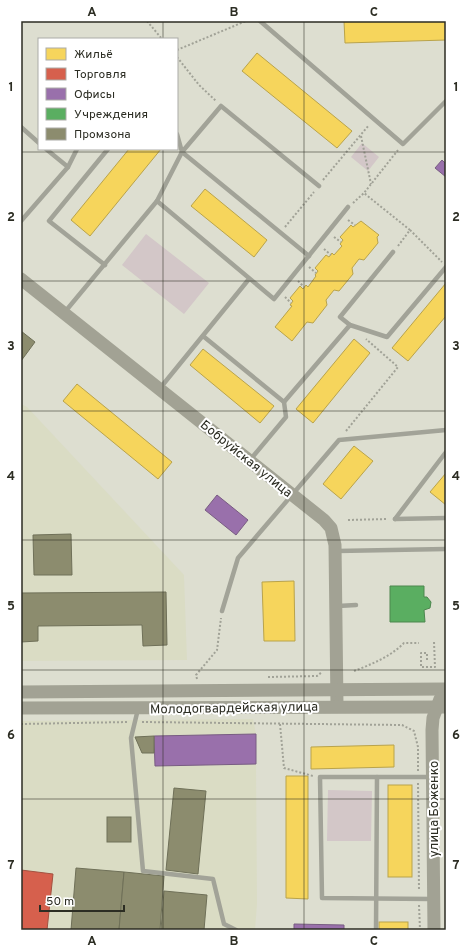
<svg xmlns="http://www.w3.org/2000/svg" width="467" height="951" viewBox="0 0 467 951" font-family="Overpass,sans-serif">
<rect width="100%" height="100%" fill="#ddded0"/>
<!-- built -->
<g fill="#dadcc4">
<path d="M21 404 27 407 184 575 187 660 21 661Z"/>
<path d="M253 719 256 734V764L257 904 255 930H21V721Z"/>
</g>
<!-- green -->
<g fill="#d3c7c8">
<path d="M362 143 379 157 368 171 351 157Z"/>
<path d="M146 234 209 283 184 314 122 265Z"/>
<path d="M328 790 372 791 371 841H327Z"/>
</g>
<!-- homes -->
<g fill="#f6d55c" stroke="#b9a34b">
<path d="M344 21H446V40L345 43Z"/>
<path d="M257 53 352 131 337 148 242 71Z"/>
<path d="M129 149H161L90 236 71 220Z"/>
<path d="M205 189 267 240 254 257 191 206Z"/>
<path d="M361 221 379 235 377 237 378 243 364 260 359 259 352 268 353 274 339 291 334 290 326 300 327 305 313 323 307 322 292 341 275 327 292 306 290 305 293 301 290 298 300 286 303 289 306 285 308 287 316 276 315 275 318 271 315 268 326 255 329 257 332 253 334 255 342 246 340 244 343 240 340 237 351 225 353 227Z"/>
<path d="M446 283V316L408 361 392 348Z"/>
<path d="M354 339 370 353 313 423 296 409Z"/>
<path d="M203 349 274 406 260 423 190 365Z"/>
<path d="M77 384 172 462 158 479 63 401Z"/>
<path d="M354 446 373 461 341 499 323 484Z"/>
<path d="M446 473V505L430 492Z"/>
<path d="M294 581 295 641H264L262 582Z"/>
<path d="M394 745V767L311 769V747Z"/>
<path d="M286 776H308V899L286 898Z"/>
<rect x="388" y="785" width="24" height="92"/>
<rect x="379" y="922" width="29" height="8"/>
</g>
<!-- shops -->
<path fill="#d6604d" stroke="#a35140" d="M21 870 53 874 47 930H21Z"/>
<!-- offices -->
<g fill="#9970ab" stroke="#785c82">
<path d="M442 160 446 164V177L435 168Z"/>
<path d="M217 495 248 520 236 535 205 510Z"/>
<path d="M256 734V764L155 766 154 736Z"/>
<path d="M294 924 344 925V930H294Z"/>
</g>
<!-- public -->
<path fill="#5aae61" stroke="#4c874e" d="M390 586H424V597H427L431 602 430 608 424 610 425 622H390Z"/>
<!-- industry -->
<g fill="#8c8c6e" stroke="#6f7058">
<path d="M21 331 35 342 21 361Z"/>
<path d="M71 534 72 575H34L33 535Z"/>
<path d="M166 592 167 645 143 646 142 625 38 626V641L21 642V593Z"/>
<path d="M154 736V753H142L135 737Z"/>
<path d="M174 788 206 791 198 874 166 870Z"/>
<rect x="107" y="817" width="24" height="25"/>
<path d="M76 868 124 872 119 930H71Z"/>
<path d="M124 872 164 876 160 930H119Z"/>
<path d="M164 891 207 895 204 930H161Z"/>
</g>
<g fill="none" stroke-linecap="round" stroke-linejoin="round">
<!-- path -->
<g stroke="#a1a297" stroke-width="2" stroke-dasharray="2 2" stroke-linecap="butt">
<path d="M147 21 162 39"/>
<path d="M177 50 246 21"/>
<path d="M177 57 199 85 216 101"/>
<path d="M361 136 371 184"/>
<path d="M323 180 369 125"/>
<path d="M353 203 364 193"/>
<path d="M348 220 355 225"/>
<path d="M285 227 314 192"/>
<path d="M410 230 442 262"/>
<path d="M334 237 341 242"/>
<path d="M398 246 410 230 364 193 398 150"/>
<path d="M324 249 331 255"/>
<path d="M309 267 316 273"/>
<path d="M298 281 304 287"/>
<path d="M285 297 291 303"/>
<path d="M346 431 398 367 366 339"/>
<path d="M348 520 388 519"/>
<path d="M427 660V653H421V667H435L434 642"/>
<path d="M354 671C372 664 390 657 404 643H419"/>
<path d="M268 677 317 676 322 672"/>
<path d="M197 679 196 675 217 650 221 618"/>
<path d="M142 722 402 725 414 731 418 747V771"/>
<path d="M21 724 128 722"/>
<path d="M280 724 284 768 313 776"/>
<path d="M418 783 419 891"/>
<path d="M419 905 420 930"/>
</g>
<!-- lane -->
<g stroke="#a2a398" stroke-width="4.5">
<path d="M260 21 403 144 446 101"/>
<path d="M21 127 39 143"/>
<path d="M177 134 182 152 309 256"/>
<path d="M46 149 68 167"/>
<path d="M157 201 274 299 348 207"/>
<path d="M21 221 68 167 77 149"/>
<path d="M393 252 340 317 350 325 387 337 446 267"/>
<path d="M105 265 49 221 108 149"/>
<path d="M64 313 157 201 182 152 221 106 319 186"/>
<path d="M203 336 284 402"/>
<path d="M161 387 249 279"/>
<path d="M250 460 286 417 284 402 350 325"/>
<path d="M395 519 446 452"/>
<path d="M395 519 446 518"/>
<path d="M337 551 446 549"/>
<path d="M338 606 356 605"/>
<path d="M222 611 238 558 339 440 446 430"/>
<path d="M138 709 131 738 143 871 213 879 224 924 236 930"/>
<path d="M431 899 322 898 320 777H432"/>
<path d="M376 930 377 777"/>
</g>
<!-- secondary -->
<g stroke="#a2a294" stroke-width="13">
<path d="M21 279 324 520 331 528 335 545 337 706"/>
<path d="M21 692 446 689"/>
<path d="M21 708 446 707"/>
<path d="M434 930 432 730 433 718 440 699"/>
</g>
</g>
<!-- grid -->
<path fill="none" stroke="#2c2d23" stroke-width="1" stroke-opacity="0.55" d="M163 21V39M304 21V930M163 149V930M21 152H446M21 281H446M21 411H446M21 540H446M21 670H446M21 799H446"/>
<g text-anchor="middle" stroke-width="4" stroke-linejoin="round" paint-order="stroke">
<!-- street labels -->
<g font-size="13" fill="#2c2d23" stroke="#fff">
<text transform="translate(247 458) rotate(39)" y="5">Бобруйская улица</text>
<text transform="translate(234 707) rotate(-1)" y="5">Молодогвардейская улица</text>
<text transform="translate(433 809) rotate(-90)" y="5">улица Боженко</text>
</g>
</g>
<!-- border -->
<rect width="467" height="951" fill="none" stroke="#ffffff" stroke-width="44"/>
<!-- legend -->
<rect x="38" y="38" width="140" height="112" fill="#ffffff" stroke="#ababa7"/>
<rect x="46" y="48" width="20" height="12" fill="#f6d55c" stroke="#ababa7"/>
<text x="74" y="58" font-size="12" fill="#2c2d23">Жильё</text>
<rect x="46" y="68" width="20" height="12" fill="#d6604d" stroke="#ababa7"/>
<text x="74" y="78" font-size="12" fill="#2c2d23">Торговля</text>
<rect x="46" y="88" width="20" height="12" fill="#9970ab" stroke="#ababa7"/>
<text x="74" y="98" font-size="12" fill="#2c2d23">Офисы</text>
<rect x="46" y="108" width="20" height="12" fill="#5aae61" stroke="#ababa7"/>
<text x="74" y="118" font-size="12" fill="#2c2d23">Учреждения</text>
<rect x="46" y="128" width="20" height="12" fill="#8c8c6e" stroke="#ababa7"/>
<text x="74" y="138" font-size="12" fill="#2c2d23">Промзона</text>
<!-- scale -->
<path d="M40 905v6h84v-6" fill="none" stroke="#2c2d23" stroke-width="2"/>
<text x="46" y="905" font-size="12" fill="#2c2d23" stroke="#ffffff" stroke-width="3" paint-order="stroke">50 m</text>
<rect x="22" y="22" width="423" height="907" fill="none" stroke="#2c2d23" stroke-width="1.5"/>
<g font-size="13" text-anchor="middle" font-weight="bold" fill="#2c2d23">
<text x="92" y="16">A</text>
<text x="234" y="16">B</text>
<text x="374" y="16">C</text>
<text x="11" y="91">1</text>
<text x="456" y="91">1</text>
<text x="11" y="221">2</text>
<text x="456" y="221">2</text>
<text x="11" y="350">3</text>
<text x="456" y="350">3</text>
<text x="11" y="480">4</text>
<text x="456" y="480">4</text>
<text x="11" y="610">5</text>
<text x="456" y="610">5</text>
<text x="11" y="739">6</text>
<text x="456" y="739">6</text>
<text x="11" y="869">7</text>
<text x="456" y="869">7</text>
<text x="92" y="945">A</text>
<text x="234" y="945">B</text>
<text x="374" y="945">C</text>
</g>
</svg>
